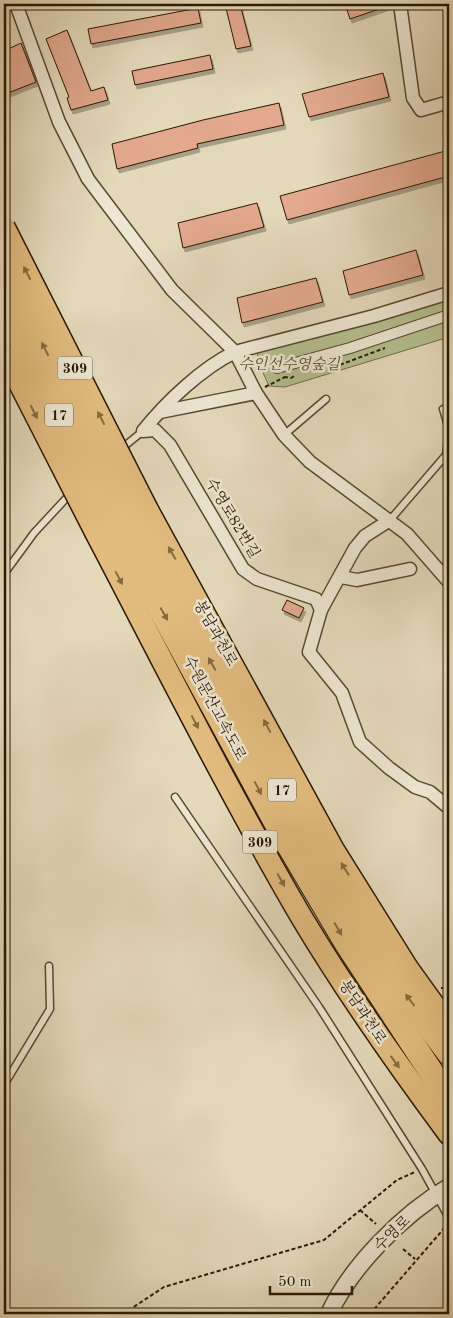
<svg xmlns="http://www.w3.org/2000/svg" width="453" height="1318" viewBox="0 0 453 1318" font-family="'Old Standard TT','Noto Serif KR',serif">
<defs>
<filter id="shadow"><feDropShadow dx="2" dy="4" stdDeviation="0" flood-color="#0004"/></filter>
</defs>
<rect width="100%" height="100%" fill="#e4d9bb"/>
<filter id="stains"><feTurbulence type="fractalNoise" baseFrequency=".004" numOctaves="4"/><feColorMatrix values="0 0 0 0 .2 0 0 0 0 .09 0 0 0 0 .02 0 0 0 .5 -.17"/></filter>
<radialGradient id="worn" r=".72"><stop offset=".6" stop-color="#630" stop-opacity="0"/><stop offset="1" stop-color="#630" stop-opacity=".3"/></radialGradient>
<!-- green -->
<path fill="#b4bf90" stroke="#6f6c48" d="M449 297V337L285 387 269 386 259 364 257 351Z"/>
<!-- building -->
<g fill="#e3a98f" stroke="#2a1800" filter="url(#shadow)">
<path d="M225 4H240L251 46 236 49Z"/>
<path d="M345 4H390L391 5 350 19Z"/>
<path d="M198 8 201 23 91 44 88 29Z"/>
<path d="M67 30 91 91 104 87 108 100 71 110 67 98 69 97 46 39Z"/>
<path d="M21 43 36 82 8 93 4 83V51Z"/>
<path d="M210 55 213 69 135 85 132 71Z"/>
<path d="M383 73 389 97 309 117 302 94Z"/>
<path d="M279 103 284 125 197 144 198 148 117 169 112 144 203 120Z"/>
<path d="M449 150V176L287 220 280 196Z"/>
<path d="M257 203 264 227 183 248 178 223Z"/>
<path d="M416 250 423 275 349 295 343 271Z"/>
<path d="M316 278 323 302 242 323 237 298Z"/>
<path d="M287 600 304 608 299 618 282 610Z"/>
</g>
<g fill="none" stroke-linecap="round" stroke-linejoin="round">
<!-- service casing -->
<g stroke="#58482f" stroke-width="9">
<g id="service">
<path d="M443 409 449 429"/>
<path d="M284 435 326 399"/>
<path d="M121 449 143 431"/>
<path d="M390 520 446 455 449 435"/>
<path d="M4 574 34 533 72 492"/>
<path d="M175 797 319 1007 422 1169 449 1218"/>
<path d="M4 1085 50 1009 49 966"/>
</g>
</g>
<!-- pedestrian casing -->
<g stroke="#58482f" stroke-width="12">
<path id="pedestrian" d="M277 368 350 348 449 315"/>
</g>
<!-- minor casing -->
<g stroke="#58482f" stroke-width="15">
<g id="minor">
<path d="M16 4 59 122 88 179 172 290 235 352 374 316 449 293"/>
<path d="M400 4 413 98 421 110 449 102"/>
<path d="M160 412 256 393"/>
<path d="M341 577 357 580 410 569"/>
<path d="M449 582 407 534 310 462 284 435 256 393 235 352C202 368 166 402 143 431L155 430 170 445 243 569 257 579 316 599 321 610 309 652 342 693 360 742 389 768 415 787 430 792 449 808"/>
<path d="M321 610 355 548 365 536 390 520"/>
</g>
</g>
<!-- tertiary casing -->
<g stroke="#58482f" stroke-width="19">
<path id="tertiary" d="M329 1314C351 1266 403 1214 449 1187"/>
</g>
<!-- trunk casing -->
<g stroke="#2a1800" stroke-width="24">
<g id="trunk">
<path d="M147 509 333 849 408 969 449 1026"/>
<path d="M97 535C164 663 229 793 302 918 347 993 397 1064 449 1134"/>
</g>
</g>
<!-- motorway casing -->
<g stroke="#2a1800" stroke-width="26">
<g id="motorway">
<path d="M130 518 332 876 392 976 449 1053"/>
<path d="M115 525 285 839 347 944 449 1099"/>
</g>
</g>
<!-- path -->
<g stroke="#2a1800" stroke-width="2" stroke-dasharray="4 2.5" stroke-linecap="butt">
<path d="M321 368 334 367 385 348"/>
<path d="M284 377 291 378 296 375"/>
<path d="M265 387 285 377"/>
<path d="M441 988H449"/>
<path d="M360 1210 376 1224"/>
<path d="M403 1249 415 1259"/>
<path d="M123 1314 164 1287 324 1240 397 1180 415 1172"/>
<path d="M370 1314 447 1225"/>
</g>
<!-- service -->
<use href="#service" stroke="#ede6d3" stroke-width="6"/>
<!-- pedestrian -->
<use href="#pedestrian" stroke="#ede6d3" stroke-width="10"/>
<!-- minor -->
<use href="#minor" stroke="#ede6d3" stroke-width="12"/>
<!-- tertiary -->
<use href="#tertiary" stroke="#ede6d3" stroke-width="16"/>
<!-- trunk -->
<use href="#trunk" stroke="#e2bc7e" stroke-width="21"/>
<!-- motorway -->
<use href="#motorway" stroke="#e2bc7e" stroke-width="24"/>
<!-- rail -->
<g stroke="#2a1800" stroke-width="3" stroke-dasharray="9 9" stroke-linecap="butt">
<path d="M4 399H5"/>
<path d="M4 410H9"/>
</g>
<!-- trunk-bridge casing -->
<g stroke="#2a1800" stroke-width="24" stroke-linecap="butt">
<g id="trunk-bridge">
<path d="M4 227 147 509"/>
<path d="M4 353 97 535"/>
</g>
</g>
<!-- motorway-bridge casing -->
<g stroke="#2a1800" stroke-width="26" stroke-linecap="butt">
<g id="motorway-bridge">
<path d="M4 267 130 518"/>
<path d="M4 305 115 525"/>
</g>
</g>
<!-- trunk-bridge -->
<use href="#trunk-bridge" stroke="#e2bc7e" stroke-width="21"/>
<!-- motorway-bridge -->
<use href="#motorway-bridge" stroke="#e2bc7e" stroke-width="24"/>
</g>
<!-- one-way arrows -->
<defs><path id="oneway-solid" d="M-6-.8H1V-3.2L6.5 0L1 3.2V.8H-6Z" transform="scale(1.25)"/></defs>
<g fill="#866a3f">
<use href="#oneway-solid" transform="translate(27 273) rotate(-117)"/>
<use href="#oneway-solid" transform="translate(45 349) rotate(-117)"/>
<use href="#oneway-solid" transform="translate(34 412) rotate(63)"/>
<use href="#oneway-solid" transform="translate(101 418) rotate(-117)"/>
<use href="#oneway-solid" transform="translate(172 553) rotate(-119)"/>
<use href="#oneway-solid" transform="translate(119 578) rotate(62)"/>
<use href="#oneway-solid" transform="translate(164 614) rotate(61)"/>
<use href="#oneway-solid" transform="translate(212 664) rotate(-119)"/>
<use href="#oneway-solid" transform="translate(195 722) rotate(62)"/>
<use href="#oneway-solid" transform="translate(267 726) rotate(-118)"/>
<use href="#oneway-solid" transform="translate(258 788) rotate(62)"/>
<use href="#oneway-solid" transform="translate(345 869) rotate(-122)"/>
<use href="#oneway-solid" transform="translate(281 880) rotate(61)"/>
<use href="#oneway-solid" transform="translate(338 929) rotate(60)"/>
<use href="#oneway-solid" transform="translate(410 1000) rotate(-127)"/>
<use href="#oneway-solid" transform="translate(395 1062) rotate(54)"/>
</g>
<g text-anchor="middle" stroke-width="5" stroke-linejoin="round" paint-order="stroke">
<!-- shield labels -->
<g fill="#ede6d3" stroke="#64563f" stroke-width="1">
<rect x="57.5" y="356.5" width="35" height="23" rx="4"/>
<rect x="45" y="403.5" width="28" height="23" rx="4"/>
<rect x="268" y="778.5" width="28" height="23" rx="4"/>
<rect x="242.5" y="830.5" width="35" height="23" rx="4"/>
</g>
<g font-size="14" font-weight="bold" fill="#2a1800">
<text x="75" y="373">309</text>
<text x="59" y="420">17</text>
<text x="282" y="795">17</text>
<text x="260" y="847">309</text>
</g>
<!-- park labels -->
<g font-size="15" font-style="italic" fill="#534a2b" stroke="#ede6d3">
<text x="289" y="369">수인선수영숲길</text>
</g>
<!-- street labels -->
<g font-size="15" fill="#2a1800" stroke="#ede6d3">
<text transform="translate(233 518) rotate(59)" y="5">수영로82번길</text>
<text transform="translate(216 633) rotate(61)" y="5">봉담과천로</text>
<text transform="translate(215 708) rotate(62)" y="5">수원문산고속도로</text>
<text transform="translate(363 1012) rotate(57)" y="5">봉담과천로</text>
<text transform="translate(392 1233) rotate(-44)" y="5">수영로</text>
</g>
</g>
<!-- margin -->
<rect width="453" height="1318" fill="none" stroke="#e4d9bb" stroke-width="20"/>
<rect x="5" y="5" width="443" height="1308" fill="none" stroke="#2a1800" stroke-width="2.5"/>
<rect x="10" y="10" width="433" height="1298" fill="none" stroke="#2a1800"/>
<!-- scale -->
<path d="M270 1286v8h82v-8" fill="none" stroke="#2a1800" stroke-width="2.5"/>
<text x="278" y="1286" font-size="15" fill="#2a1800" stroke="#ede6d3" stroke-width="4" paint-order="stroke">50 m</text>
<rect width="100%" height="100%" filter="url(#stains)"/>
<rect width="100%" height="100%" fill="url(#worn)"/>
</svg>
